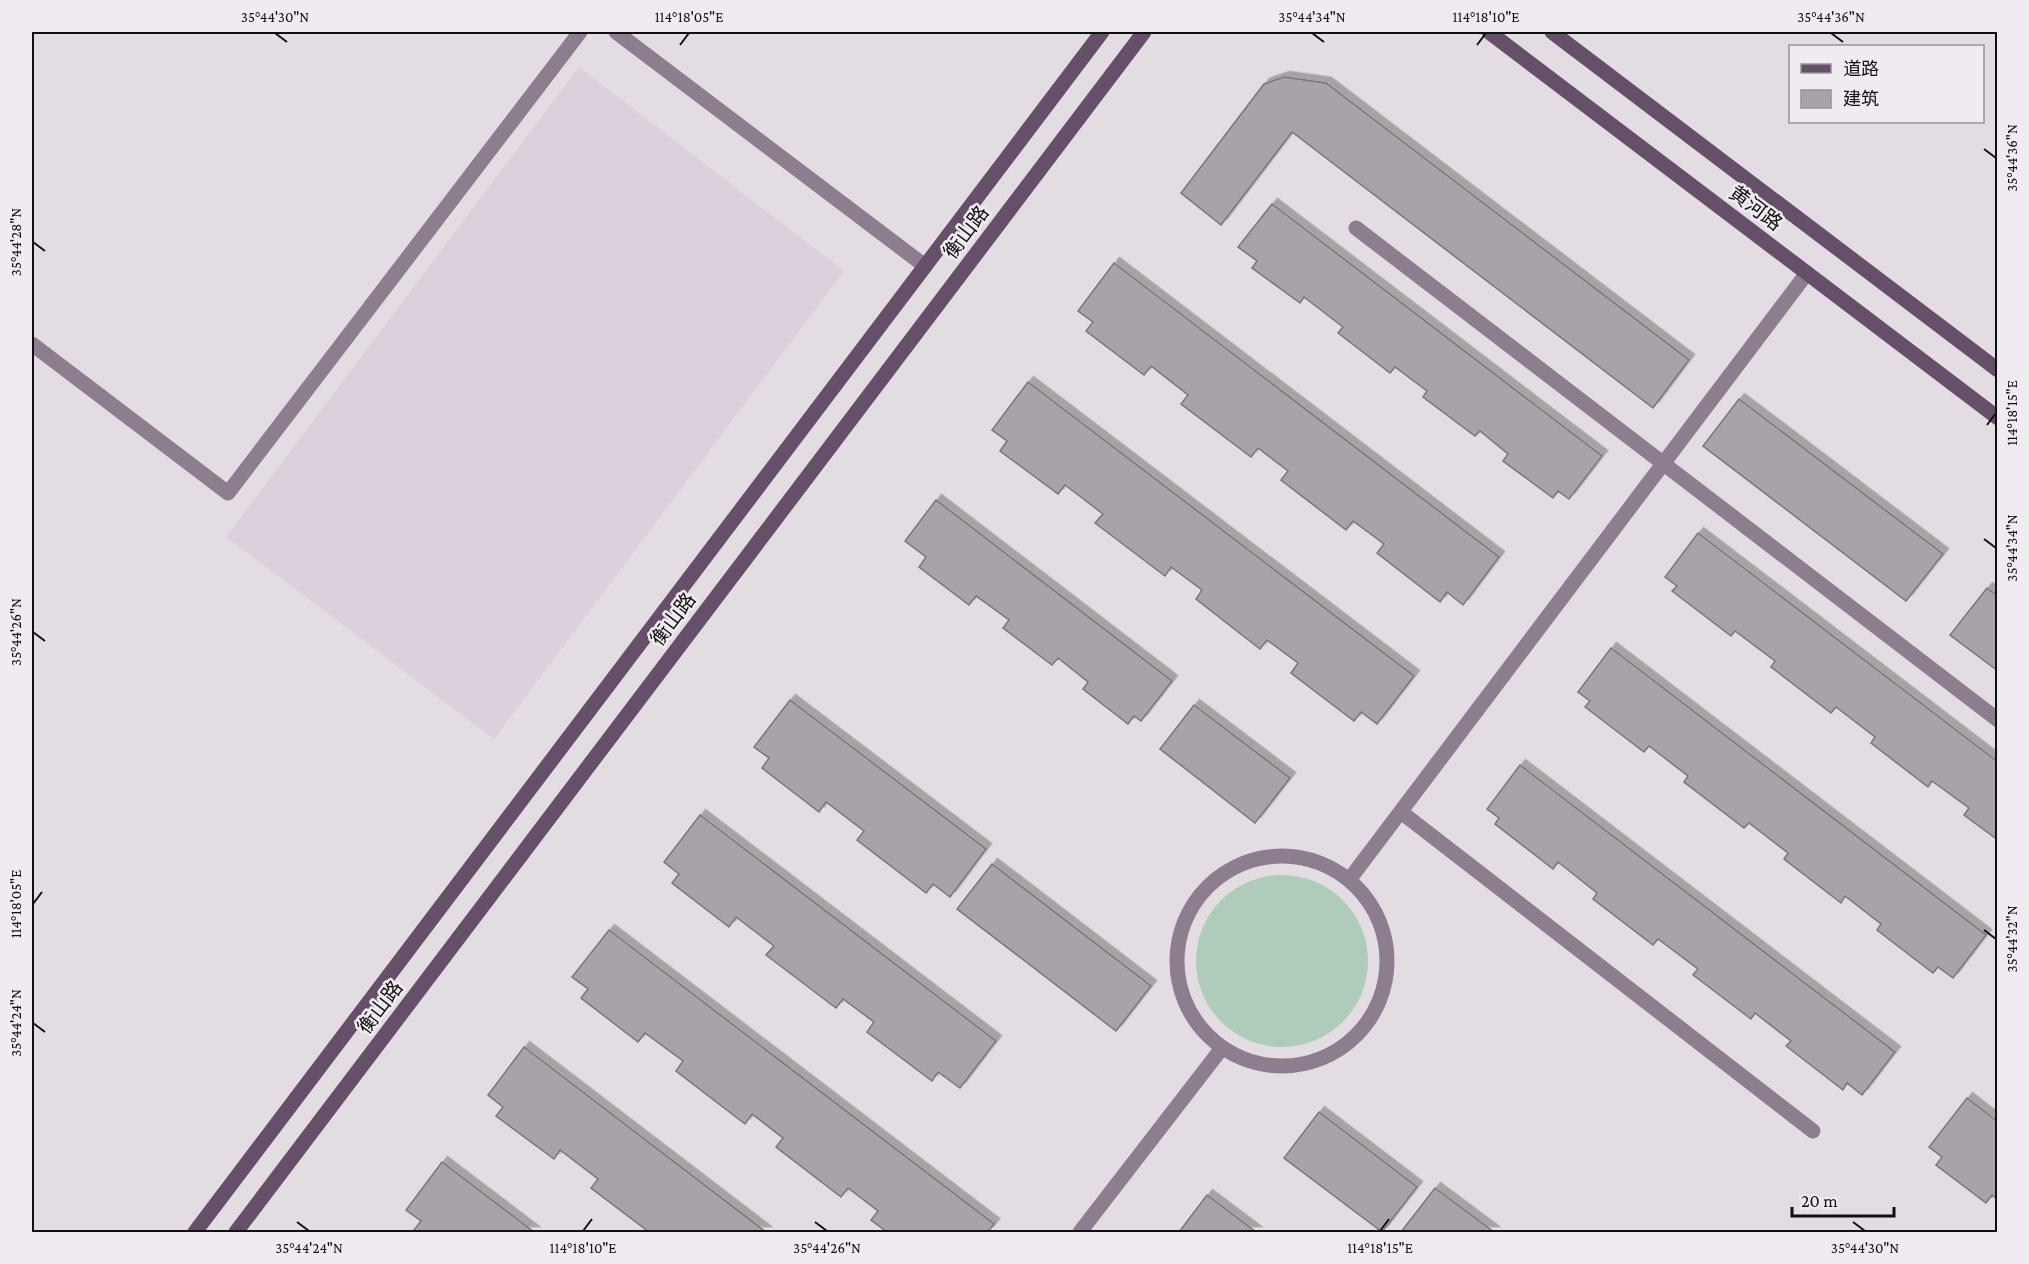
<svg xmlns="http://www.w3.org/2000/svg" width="2029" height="1264" viewBox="0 0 2029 1264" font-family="'Crimson Pro','Noto Sans SC',serif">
<defs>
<filter id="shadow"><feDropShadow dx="5.5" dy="-5.5" stdDeviation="0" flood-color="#0004"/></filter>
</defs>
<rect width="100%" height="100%" fill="#e3dde3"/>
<!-- built -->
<path fill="#dbd0dc" d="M579 67 844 271 494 739 226 537Z"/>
<!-- green -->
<circle fill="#aeccb9" cx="1282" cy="961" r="86"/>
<!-- building -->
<g fill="#a8a2a9" stroke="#7b757b" stroke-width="1.5" filter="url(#shadow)">
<path d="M1284 77 1326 83 1689 360 1653 408 1292 132 1221 225 1181 193 1264 84Z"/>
<path d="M1272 204 1602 456 1569 499 1558 491 1553 498 1503 461 1508 454 1480 431 1475 436 1423 397 1427 391 1395 367 1390 373 1338 333 1343 327 1304 297 1300 303 1252 268 1257 261 1238 247Z"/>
<path d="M1114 263 1499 557 1463 605 1447 592 1440 602 1377 553 1384 544 1353 521 1346 530 1281 480 1288 471 1258 448 1251 457 1181 404 1188 395 1151 366 1144 375 1086 331 1093 322 1078 311Z"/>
<path d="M1028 382 1414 676 1377 724 1361 712 1354 721 1291 673 1298 663 1267 640 1260 649 1196 599 1202 590 1171 567 1165 576 1095 523 1103 514 1065 485 1058 494 1000 451 1007 441 992 430Z"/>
<path d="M1739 399 1943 554 1906 601 1703 446Z"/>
<path d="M936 500 1172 681 1141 721 1134 716 1128 724 1083 689 1088 682 1058 658 1052 665 1003 628 1009 620 976 596 969 605 919 567 926 557 905 541Z"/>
<path d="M1698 533 1998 762V840L1964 815 1969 808 1932 781 1928 787 1871 743 1875 737 1836 707 1831 713 1771 667 1775 661 1735 631 1731 636 1672 591 1677 586 1665 577Z"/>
<path d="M1987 588 1998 596V671L1950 635Z"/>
<path d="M1611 648 1986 935 1953 978 1938 967 1933 973 1877 930 1881 924 1845 896 1841 903 1784 859 1788 853 1749 823 1744 828 1684 782 1688 776 1649 746 1644 752 1585 707 1590 701 1578 692Z"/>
<path d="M790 700 986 849 950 897 933 884 926 893 857 840 864 831 826 802 819 812 762 768 769 758 754 747Z"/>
<path d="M1194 705 1290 778 1255 823 1160 749Z"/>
<path d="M1520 765 1895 1052 1862 1095 1847 1083 1843 1090 1786 1046 1791 1041 1755 1013 1751 1019 1693 975 1698 969 1658 939 1653 945 1593 899 1597 893 1558 862 1553 869 1495 824 1499 818 1487 809Z"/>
<path d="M700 815 996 1041 960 1088 938 1072 932 1081 867 1032 874 1022 843 999 836 1008 766 955 774 946 736 917 729 927 672 883 679 874 664 862Z"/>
<path d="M992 864 1151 986 1116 1031 957 909Z"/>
<path d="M609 930 994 1224 988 1232H887L871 1220 878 1211 848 1188 841 1197 776 1147 783 1138 752 1114 745 1124 676 1071 683 1061 645 1033 638 1042 581 998 588 989 572 977Z"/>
<path d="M524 1047 766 1232H649L591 1188 598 1179 560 1150 554 1159 496 1116 503 1107 488 1095Z"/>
<path d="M1967 1098 1998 1122V1200L1992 1195 1986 1203 1936 1165 1942 1157 1929 1147Z"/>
<path d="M1319 1112 1417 1187 1382 1232 1284 1158Z"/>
<path d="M442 1162 534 1232H417L414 1230 421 1221 406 1210Z"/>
<path d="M1435 1188 1494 1232H1401Z"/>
<path d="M1207 1195 1256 1232H1179Z"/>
</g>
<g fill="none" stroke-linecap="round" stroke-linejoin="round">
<!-- lane -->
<g stroke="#8d7e8f" stroke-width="15">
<path d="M616 32 925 266"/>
<path d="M1356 228 1998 720"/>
<path d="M32 344 228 493 580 32"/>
<path d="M1401 812 1813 1131"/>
<circle cx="1282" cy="961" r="105"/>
<path d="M1349 880 1807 273"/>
<path d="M1080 1232 1222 1048"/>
</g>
<!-- secondary -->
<g stroke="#665069" stroke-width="15">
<path d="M1489 32 1998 418"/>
<path d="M1552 32 1998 370"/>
<path d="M195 1232 1102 32"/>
<path d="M236 1232 1144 32"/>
</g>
</g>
<!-- ticks -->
<path fill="none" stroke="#110f11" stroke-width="2" d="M275 33 287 42M1312 33 1324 42M1831 33 1843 42M680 45 689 33M1477 45 1486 33M1984 149 1996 158M33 242 45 251M1987 425 1996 413M1984 539 1996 548M33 632 45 641M33 904 42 892M1984 930 1996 939M33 1023 45 1032M297 1222 309 1231M815 1222 827 1231M1853 1222 1865 1231M583 1231 592 1219M1380 1231 1389 1219"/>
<g text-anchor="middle" stroke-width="5" stroke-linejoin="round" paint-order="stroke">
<!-- street labels -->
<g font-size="20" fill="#110f11" stroke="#f0eaf1">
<text transform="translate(1756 208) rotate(37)" y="7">黄河路</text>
<text transform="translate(966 232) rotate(-53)" y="7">衡山路</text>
<text transform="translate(673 619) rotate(-53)" y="7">衡山路</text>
<text transform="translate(380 1007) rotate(-53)" y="7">衡山路</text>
</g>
</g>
<!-- border -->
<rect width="2029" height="1264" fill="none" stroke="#f0eaf1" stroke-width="66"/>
<!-- legend -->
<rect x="1789" y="45" width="195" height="78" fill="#f0eaf1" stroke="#979297" stroke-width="1.5"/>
<rect x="1801" y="64" width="30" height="9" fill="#665069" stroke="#979297" stroke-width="1.5"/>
<text x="1843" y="75" font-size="18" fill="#110f11">道路</text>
<rect x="1801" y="90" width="30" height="18" fill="#a8a2a9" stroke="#979297" stroke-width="1.5"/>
<text x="1843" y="105" font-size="18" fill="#110f11">建筑</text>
<!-- scale -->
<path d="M1792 1207v9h102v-9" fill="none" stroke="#110f11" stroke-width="3"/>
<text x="1801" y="1207" font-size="18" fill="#110f11" stroke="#f0eaf1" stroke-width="4.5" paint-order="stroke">20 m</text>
<rect x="33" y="33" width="1963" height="1198" fill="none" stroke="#110f11" stroke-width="2"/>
<g font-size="15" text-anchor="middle" fill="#110f11">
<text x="275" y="22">35°44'30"N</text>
<text x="689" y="22">114°18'05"E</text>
<text x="1312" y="22">35°44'34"N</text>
<text x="1486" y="22">114°18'10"E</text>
<text x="1831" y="22">35°44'36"N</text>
<text transform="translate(2012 158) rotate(-90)" y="5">35°44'36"N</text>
<text transform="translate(16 242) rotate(-90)" y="5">35°44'28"N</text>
<text transform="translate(2012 413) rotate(-90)" y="5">114°18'15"E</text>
<text transform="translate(2012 548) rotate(-90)" y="5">35°44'34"N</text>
<text transform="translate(16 632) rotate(-90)" y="5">35°44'26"N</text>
<text transform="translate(16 904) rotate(-90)" y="5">114°18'05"E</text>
<text transform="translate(2012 939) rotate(-90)" y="5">35°44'32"N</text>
<text transform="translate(16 1023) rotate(-90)" y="5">35°44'24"N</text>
<text x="309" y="1253">35°44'24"N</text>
<text x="583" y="1253">114°18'10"E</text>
<text x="827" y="1253">35°44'26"N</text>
<text x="1380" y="1253">114°18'15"E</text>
<text x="1865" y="1253">35°44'30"N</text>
</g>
</svg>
